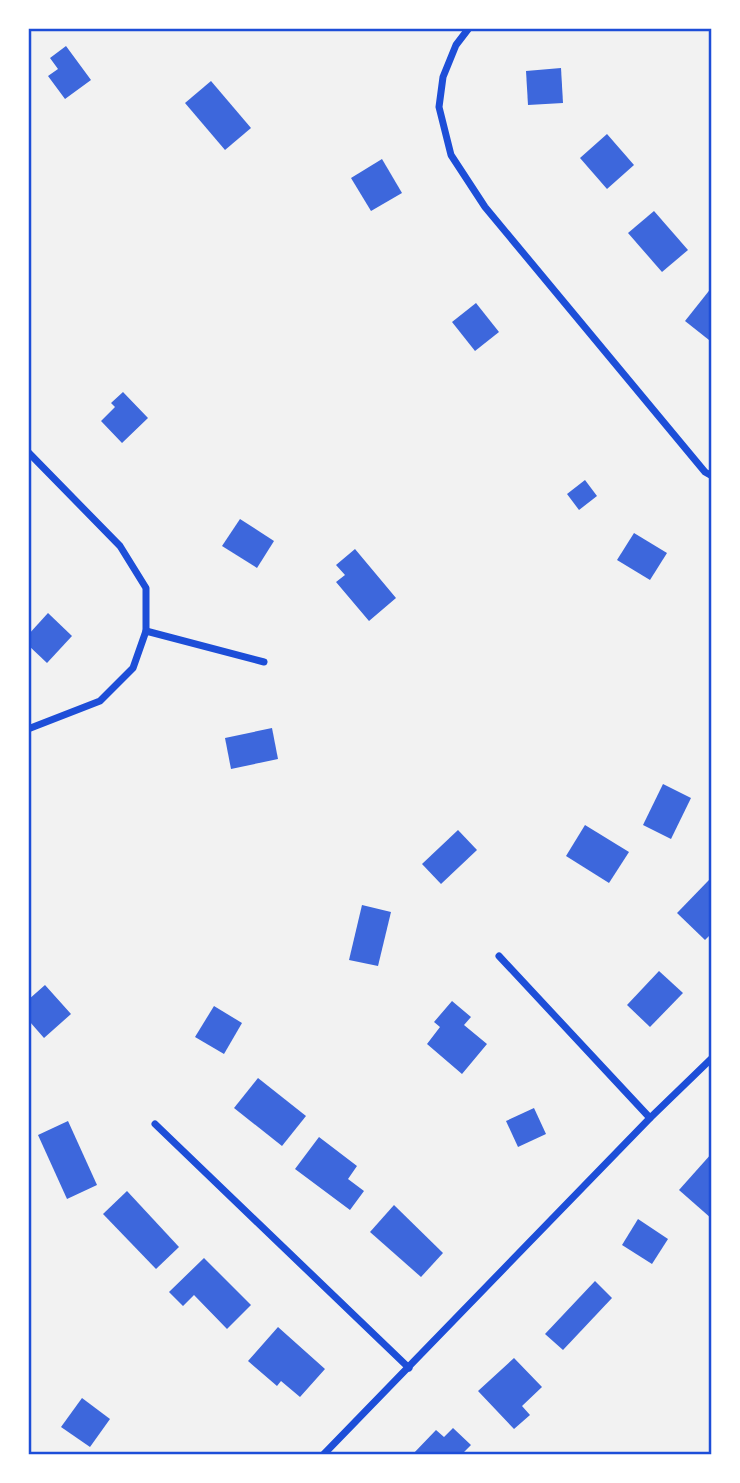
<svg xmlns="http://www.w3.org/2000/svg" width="740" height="1483" viewBox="0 0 740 1483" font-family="Helvetica,sans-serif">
<rect width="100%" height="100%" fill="#f2f2f2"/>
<!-- building -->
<g fill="#3d67dc">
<path d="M66 46 91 80 65 99 48 76 58 69 50 58Z"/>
<path d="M561 68 563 103 528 105 526 71Z"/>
<path d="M211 81 251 128 225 150 185 103Z"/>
<path d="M607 134 634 165 607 189 580 158Z"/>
<path d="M382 159 402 193 371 211 351 178Z"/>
<path d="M654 211 688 250 662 272 628 233Z"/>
<path d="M712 287V336L709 340 685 321Z"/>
<path d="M476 303 499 332 475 351 452 322Z"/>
<path d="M123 392 148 418 122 443 101 421 115 407 111 403Z"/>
<path d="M585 480 597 496 579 510 567 494Z"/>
<path d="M240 519 274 541 257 568 222 546Z"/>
<path d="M634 533 667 553 650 580 617 560Z"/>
<path d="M355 549 396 598 369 621 336 582 345 575 336 565Z"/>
<path d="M48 613 72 636 47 663 28 645V635Z"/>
<path d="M272 728 278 759 231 769 225 738Z"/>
<path d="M663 784 691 798 671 839 643 825Z"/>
<path d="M585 825 629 852 609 883 566 856Z"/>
<path d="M458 830 477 850 441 884 422 864Z"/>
<path d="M709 880 712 882V933L705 940 677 913Z"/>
<path d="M362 905 391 912 378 966 349 960Z"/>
<path d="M659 971 683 993 650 1027 627 1005Z"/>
<path d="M45 985 71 1014 44 1038 30 1022 28 1024V1000Z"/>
<path d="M452 1001 471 1017 464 1025 487 1044 462 1074 427 1044 440 1027 434 1022Z"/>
<path d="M214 1006 242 1023 224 1054 195 1037Z"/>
<path d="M258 1078 306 1116 282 1146 234 1108Z"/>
<path d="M534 1108 546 1134 518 1147 506 1121Z"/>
<path d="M68 1121 97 1185 67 1199 38 1135Z"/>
<path d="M319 1137 357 1166 348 1179 364 1191 350 1210 295 1169Z"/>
<path d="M712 1153V1219L679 1190Z"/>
<path d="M127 1191 179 1247 156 1269 103 1214Z"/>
<path d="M394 1205 443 1253 421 1277 370 1232Z"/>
<path d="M638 1219 668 1239 652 1264 622 1245Z"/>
<path d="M204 1258 251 1305 227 1329 194 1295 183 1306 169 1292Z"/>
<path d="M595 1281 612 1298 563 1350 545 1334Z"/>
<path d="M278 1327 325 1369 300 1397 281 1381 277 1386 248 1361Z"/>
<path d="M514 1358 542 1387 522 1406 530 1415 514 1429 478 1391Z"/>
<path d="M82 1398 110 1419 90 1447 61 1427Z"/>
<path d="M453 1428 471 1445 461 1455H412L436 1430 444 1437Z"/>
</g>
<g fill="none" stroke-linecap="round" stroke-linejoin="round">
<!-- minor -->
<g stroke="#1d4ed8" stroke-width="7">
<path d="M469 28 456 45 443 77 439 107 451 155 485 207 705 472 712 476"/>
<path d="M28 452 120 546 146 588V631"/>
<path d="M28 729 100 701 133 668 146 631 264 662"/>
<path d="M499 956 650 1118"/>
<path d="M155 1124 409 1368"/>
<path d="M323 1455 650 1118 712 1058"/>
</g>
</g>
<!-- border -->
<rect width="740" height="1483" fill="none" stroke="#ffffff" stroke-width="60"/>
<rect x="30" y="30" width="680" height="1423" fill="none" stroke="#1d4ed8" stroke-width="2.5"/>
</svg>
